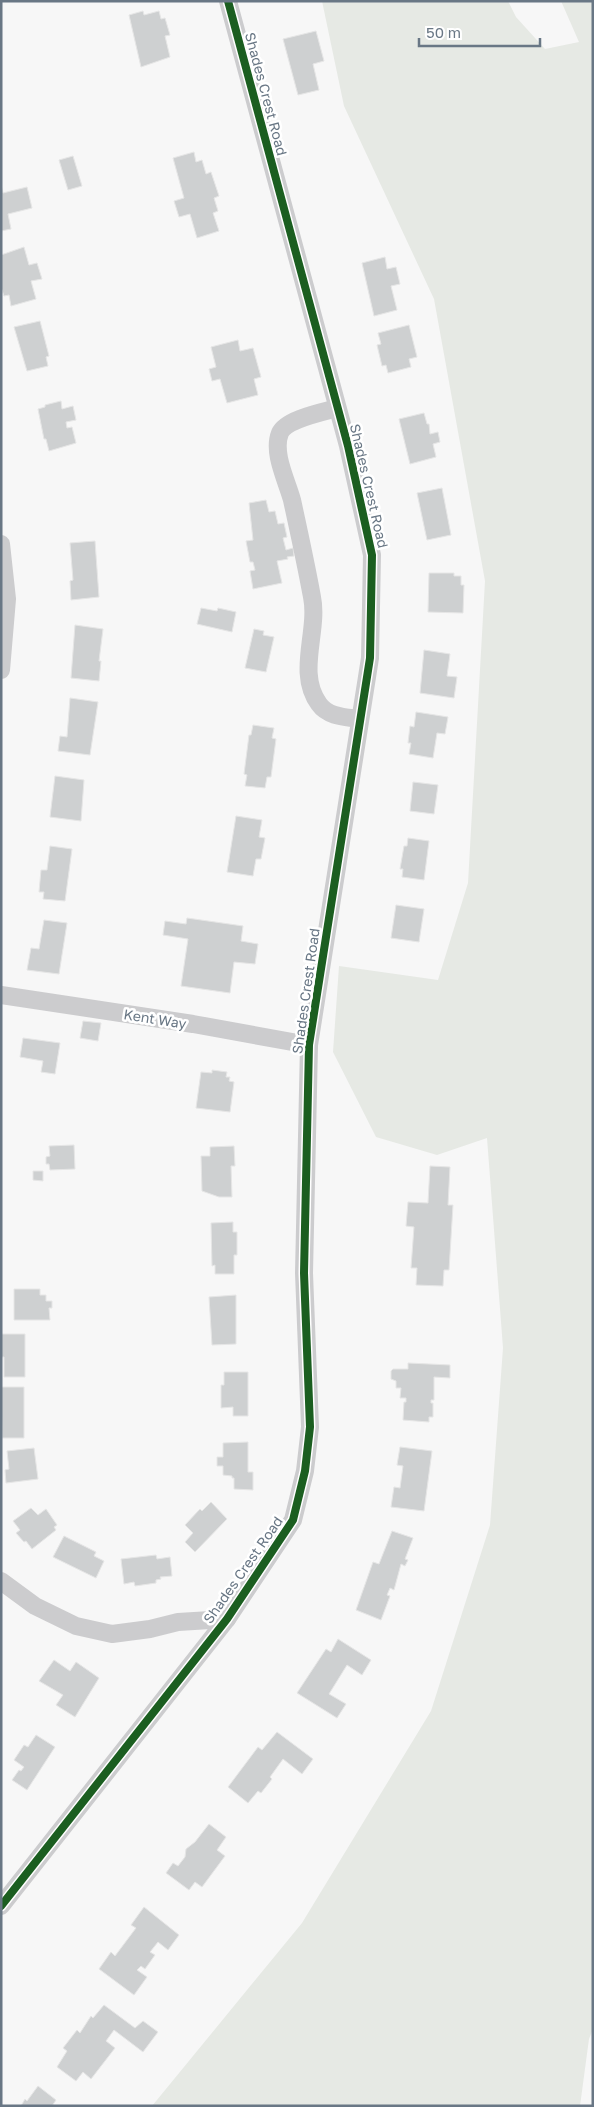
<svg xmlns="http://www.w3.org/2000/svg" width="594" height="2107" viewBox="0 0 594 2107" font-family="'Golos Text',sans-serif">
<rect width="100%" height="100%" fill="#f7f7f7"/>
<!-- green -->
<path fill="#e6e9e4" d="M322 1H508L516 17 545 49 579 42 561 1H593V2029L589 2039 580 2106H152L302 1923 431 1711 490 1525 503 1348 487 1138 437 1155 376 1137 333 1052 339 966 438 980 468 883 485 581 434 299 344 106Z"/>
<!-- building -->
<g fill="#ced0d1" stroke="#e6e6e6">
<path d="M143 11 144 15 159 11 161 19 165 18 170 35 165 36 170 57 141 67 129 15Z"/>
<path d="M316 31 324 61 313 64 319 90 298 95 283 39Z"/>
<path d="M194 152 196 162 202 160 206 174 211 172 219 196 214 198 218 211 213 213 219 231 197 238 190 214 179 217 174 201 184 198 173 158Z"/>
<path d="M73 156 82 186 68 190 59 160Z"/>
<path d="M1 185 3 193 27 187 32 208 8 214 11 229 1 231Z"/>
<path d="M24 247 29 265 37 263 42 279 31 281 36 299 11 306 9 295 4 296 1 287V255Z"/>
<path d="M385 257 387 269 396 267 400 284 391 286 397 310 374 316 362 263Z"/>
<path d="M40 321 49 356 46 357 48 366 27 371 14 327Z"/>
<path d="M409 325 417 357 409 359 411 367 388 373 386 365 382 366 377 345 381 344 378 333Z"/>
<path d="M238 340 240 351 253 348 261 377 254 379 258 395 227 403 220 379 212 381 209 369 216 367 211 347Z"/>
<path d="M61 401 62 409 73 406 76 420 66 422 67 428 72 427 76 443 49 451 46 439H44L38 409 45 407V405Z"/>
<path d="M424 413 427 424H429L430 434 438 432 440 442 433 444 436 457 410 464 399 419Z"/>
<path d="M442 488 451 535 427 540 417 493Z"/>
<path d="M266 500 269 512 275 511 278 524 284 523 287 537 283 538 286 550 293 548 294 556 287 557 288 559 277 561 282 583 253 589 250 571 255 570 253 562H250L246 541 253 540 249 503Z"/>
<path d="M95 541 99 597 71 600 70 581 73 580 70 543Z"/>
<path d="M429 573H454V576H461V585H464L463 613 428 612Z"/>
<path d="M201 608 217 611 218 608 236 612 232 632 197 624Z"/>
<path d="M75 625 103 629 99 661H101L99 681 71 678Z"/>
<path d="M254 629 264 631 263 635 274 637 266 672 245 668Z"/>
<path d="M424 650 450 654 447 676 457 677 454 698 420 693Z"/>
<path d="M70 698 98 702 90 755 58 751 60 736 67 737Z"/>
<path d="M416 712 448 717 445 734 437 733 433 758 409 754 411 743H408L410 726 414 727Z"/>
<path d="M253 725 274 728 272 738 276 739 271 777H267L265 788 245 786 247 775 244 774 249 735H251Z"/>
<path d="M55 776 84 780 81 821 50 817Z"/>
<path d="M413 782 438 785 434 814 410 811Z"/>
<path d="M236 816 262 820 259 837 265 838 261 859H256L253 876 227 872Z"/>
<path d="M408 838 429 841 424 880 402 877 403 869H400L404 846H407Z"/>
<path d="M50 846 72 849 65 901 43 899 44 892H39L41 870H47Z"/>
<path d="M396 905 424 909 419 942 391 938Z"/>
<path d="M187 918 243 926 241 941 258 944 255 964 234 962 230 993 181 986 188 939 163 935 165 921 186 924Z"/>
<path d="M44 920 67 923 59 974 27 970 31 948 39 949Z"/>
<path d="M83 1021 101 1023 98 1041 80 1038Z"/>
<path d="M23 1038 60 1043 55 1074 41 1072 43 1061 20 1057Z"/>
<path d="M212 1070 227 1072 226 1077H230L229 1081 234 1082 230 1112 196 1108 201 1072 212 1073Z"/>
<path d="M74 1145 75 1169 50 1170 49 1164H46V1157L50 1156 49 1146Z"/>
<path d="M234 1146 235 1166H231L232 1197H219L202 1191 201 1156H210V1147Z"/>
<path d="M430 1166 450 1167 448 1205H453L449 1270H444L443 1286 416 1285 417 1268H411L414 1227 406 1226 408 1202 428 1203Z"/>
<path d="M33 1171H43V1181L33 1180Z"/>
<path d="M233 1222V1232H237V1255H234V1274H215V1265L212 1266 211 1223Z"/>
<path d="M14 1289H40V1295H46V1301H52V1308H49L50 1320H14Z"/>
<path d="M236 1295V1344L212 1345 209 1297Z"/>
<path d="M1 1334H25V1377H4V1357H1Z"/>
<path d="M408 1363 450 1365V1378L434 1377V1400H431V1403H433V1417H429V1422L403 1420 404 1402H406V1398H400L401 1388H396V1381L391 1379V1371L393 1369H408Z"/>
<path d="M224 1372H248V1416H233V1407L221 1408V1385H224Z"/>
<path d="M1 1387H24V1438H2Z"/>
<path d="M248 1442V1472H253V1490L234 1489V1478H232V1476L223 1475V1466H217V1457H223V1443Z"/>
<path d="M400 1447 432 1451 424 1511 391 1507 394 1487 400 1488 403 1466 397 1465Z"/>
<path d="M34 1448 38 1479 6 1483 5 1470 9 1469 7 1451Z"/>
<path d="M211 1502 227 1519 195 1552 185 1542 193 1533 185 1525 200 1509 202 1511Z"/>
<path d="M31 1508 38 1515 46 1509 57 1525 54 1527 56 1530 32 1549 26 1541 24 1542 16 1533 20 1530 13 1521Z"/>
<path d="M392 1531 413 1538 405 1559 408 1560 405 1566 401 1564 394 1590 390 1588 387 1595 390 1596 381 1620 356 1610 373 1562 379 1564Z"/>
<path d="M64 1536 96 1552 94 1556 104 1561 96 1578 53 1557Z"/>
<path d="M156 1555 157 1559 170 1557 172 1576 160 1577 161 1579 156 1580V1583L135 1586 134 1582 124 1584 121 1559Z"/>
<path d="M338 1639 371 1660 362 1675 347 1665 329 1694 346 1704 337 1718 297 1693 326 1649 331 1652Z"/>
<path d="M54 1660 70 1671 76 1662 99 1678 75 1717 56 1705 63 1695 39 1681Z"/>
<path d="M277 1732 313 1759 302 1774 283 1759 270 1777 272 1779 261 1793 258 1791 248 1803 228 1787 258 1747 262 1750Z"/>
<path d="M36 1735 55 1747 27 1790 12 1780 19 1770 21 1771 24 1767 14 1760 24 1745 28 1747Z"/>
<path d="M209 1824 226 1837 217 1850 225 1856 202 1887 195 1882 189 1890 166 1873 173 1863 178 1866 185 1857 186 1849 195 1842Z"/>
<path d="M144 1907 179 1935 168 1950 158 1942 150 1952 155 1955 145 1969 141 1966 137 1970 147 1977 134 1995 99 1969 111 1952 115 1956 136 1928 131 1925Z"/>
<path d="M104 2005 135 2028 143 2021 158 2032 143 2052 114 2030 106 2041 115 2048 91 2079 83 2072 76 2081 57 2067 67 2051 63 2048 77 2030 80 2033 91 2016 93 2018Z"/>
<path d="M38 2086 56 2100 52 2106H21L25 2099 27 2101Z"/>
</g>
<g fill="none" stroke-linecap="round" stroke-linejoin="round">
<!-- minor -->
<g stroke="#ccccce" stroke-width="18">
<path d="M337 408C323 412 286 419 280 433 272 453 287 481 292 500 299 532 306 564 312 597 319 631 296 673 319 704 328 717 346 717 360 719"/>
<path d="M1 544 7 599 1 670"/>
<path d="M1 995 193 1024 309 1045"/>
<path d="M1 1581 35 1606 76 1626 112 1634 150 1629 178 1622 227 1619"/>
<path d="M1 1906 227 1619 293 1520 305 1471 310 1427 304 1273 309 1045 370 658 372 555 348 446 228 1"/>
</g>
<!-- cycleway casing -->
<g stroke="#fff" stroke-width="11">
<path id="cycleway" d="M1 1906 227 1619 293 1520 305 1471 310 1427 304 1273 309 1045 370 658 372 555 348 446 228 1"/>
</g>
<!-- cycleway -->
<use href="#cycleway" stroke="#1b5e20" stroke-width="8"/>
</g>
<g text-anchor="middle" stroke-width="5" stroke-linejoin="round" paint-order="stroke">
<!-- street labels -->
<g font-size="14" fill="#697785" stroke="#fff">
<text transform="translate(266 94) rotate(75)" y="5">Shades Crest Road</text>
<text transform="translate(369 486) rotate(77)" y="5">Shades Crest Road</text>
<text transform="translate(306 991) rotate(-82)" y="5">Shades Crest Road</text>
<text transform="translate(155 1019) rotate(9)" y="5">Kent Way</text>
<text transform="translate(243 1570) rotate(-55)" y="5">Shades Crest Road</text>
</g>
</g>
<!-- border -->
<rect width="594" height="2107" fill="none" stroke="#697785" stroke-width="5"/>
<!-- scale -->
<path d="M419 38v8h121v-8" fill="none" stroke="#697785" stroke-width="2.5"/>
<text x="426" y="38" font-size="15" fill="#697785" stroke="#ffffff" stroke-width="4" paint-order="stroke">50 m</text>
</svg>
